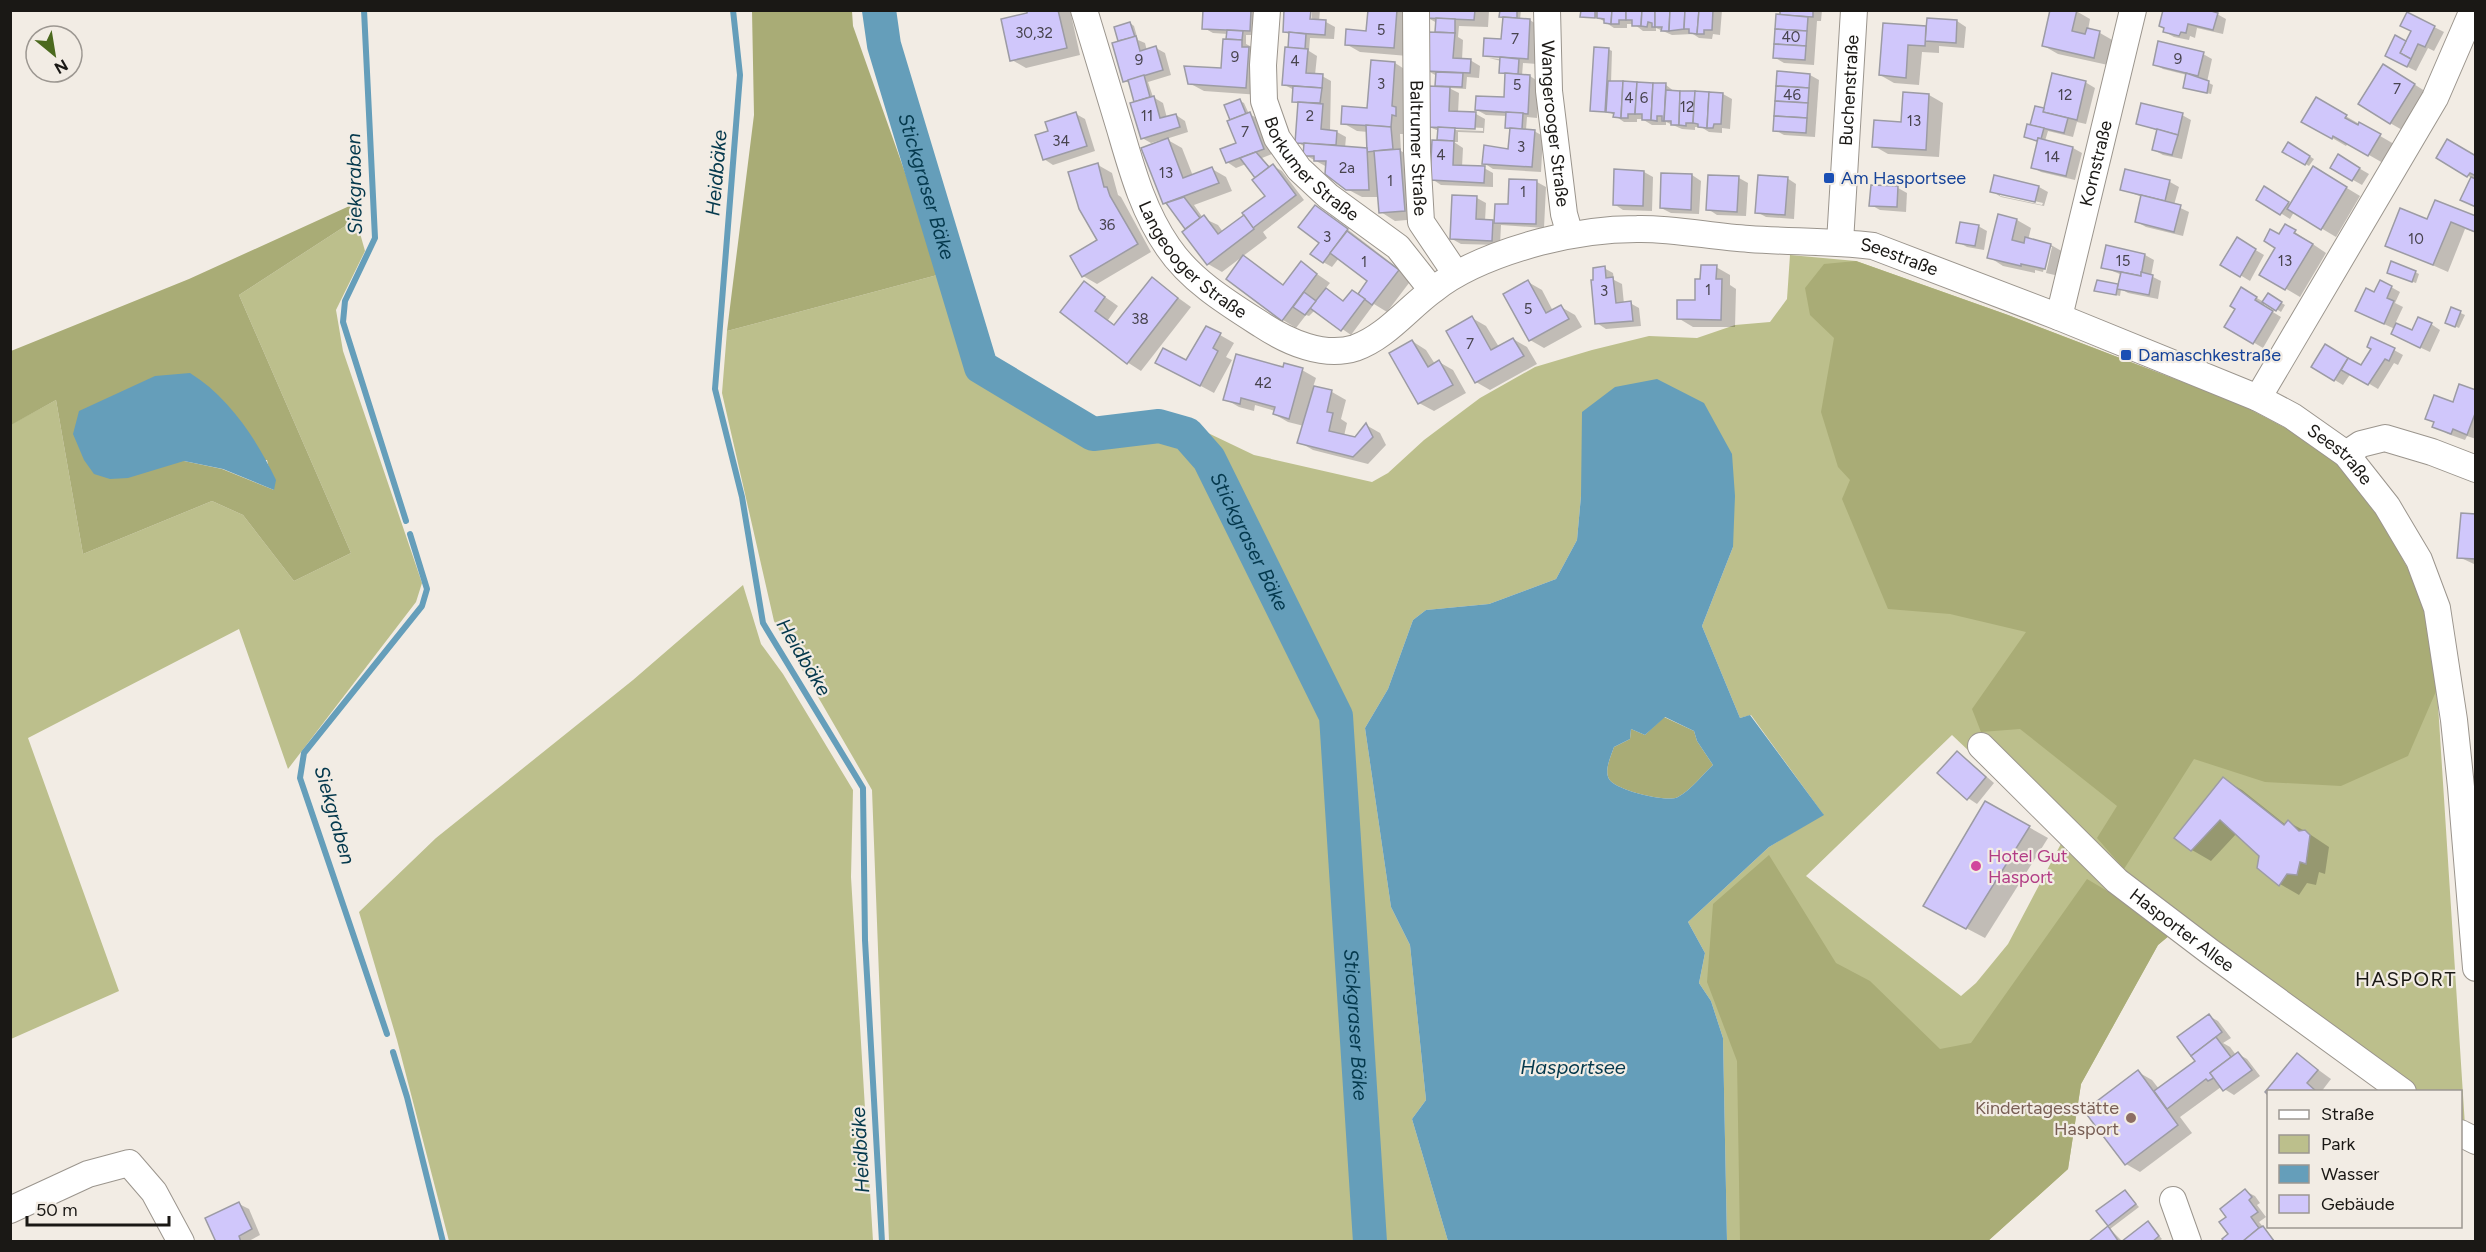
<svg xmlns="http://www.w3.org/2000/svg" width="2486" height="1252" viewBox="0 0 2486 1252" font-family="Figtree,sans-serif">
<rect width="100%" height="100%" fill="#f2ece4"/>
<!-- green -->
<g fill="#bcbf8c" fill-rule="evenodd">
<path d="M356 219 365 251 336 310 343 351 422 583 416 602 288 769 239 629 28 738 119 991 11 1039 10 425 56 400 83 554 212 501 243 515 294 581 351 553 239 295Z"/>
<path d="M1790 255 1856 261 2008 315 2240 404 2437 689 2465 1126 2461 1123 2460 1092 2418 1091 2184 922 2158 945 2081 1084 2068 1169 1988 1241H1727L1723 1038 1711 1001 1699 983 1705 953 1688 922 1769 847 1823 814 1751 715 1740 718 1702 626 1733 547 1581 496 1577 540 1556 579 1489 604 1426 610 1413 620 1388 689 1365 728 1391 907 1410 945 1426 1100 1412 1119 1448 1241H1371L1372 1043 1347 712 1225 474 1204 446 1208 433 1254 455 1372 482 1388 473 1424 440 1480 398 1535 367 1592 350 1649 336 1697 338 1735 325 1770 322 1787 299ZM1952 735 2063 840 2008 944 1976 983 1961 996 1806 876Z"/>
<path d="M941 274 977 371 1084 440 1168 438 1197 454 1326 713 1355 1241H889L872 790 774 621 722 393 727 331Z"/>
<path d="M743 585 761 644 783 674 853 790 851 877 873 1241H449L397 1040 359 912 436 838 633 680Z"/>
</g>
<!-- forest -->
<g fill="#a9ac76" fill-rule="evenodd">
<path d="M752 11H852L853 26 941 274 727 331 754 115Z"/>
<path d="M356 203V219L239 295 351 553 294 581 243 515 212 501 83 554 56 400 11 425V351L189 279ZM267 460 274 490 222 469 184 461Z"/>
<path d="M1856 261 2008 315 2240 404 2350 462 2431 611 2437 689 2408 756 2341 786 2265 782 2194 759 2124 869 2097 838 2117 806 2020 729 1981 732 1972 709 2026 632 1950 614 1888 609 1842 499 1850 480 1838 467 1821 412 1834 338 1810 315 1805 288 1824 264Z"/>
<path d="M1664 717 1694 731 1697 741 1713 765C1702 775 1691 790 1678 797 1667 803 1615 790 1609 779 1604 770 1611 756 1614 747L1630 739 1631 729 1645 735Z"/>
<path d="M1769 855 1836 963 1870 981 1940 1049 1971 1043 2087 879 2175 931 2158 945 2081 1084 2068 1169 1988 1241H1740L1737 1061 1707 982 1713 904Z"/>
</g>
<!-- water -->
<g fill="#659eba" fill-rule="evenodd">
<path d="M190 373C229 397 257 440 276 480L274 490 223 469 184 461 128 478 110 479 94 474 84 460 73 434 79 411 155 376Z"/>
<path d="M1657 379 1704 403 1732 454 1735 496 1733 547 1702 626 1740 718 1750 715 1824 815 1769 847 1688 922 1705 953 1699 983 1711 1001 1723 1038 1727 1241H1448L1412 1119 1426 1100 1410 945 1391 907 1365 728 1388 689 1413 620 1426 610 1489 604 1556 579 1577 540 1581 496 1582 412 1615 387ZM1665 717 1694 731 1697 741 1713 765C1702 775 1691 790 1678 797 1667 803 1615 790 1609 779 1604 770 1611 756 1614 747L1630 739 1631 729 1645 735Z"/>
</g>
<!-- shadow -->
<g fill="#0003" fill-rule="evenodd">
<path d="M1028 10H1070L1080 55 1026 68 1012 60 1029 14Z"/>
<path d="M1226 10H1260L1258 35H1246V44L1256 49 1260 95 1204 91 1189 83 1222 70 1228 34 1213 33 1204 28Z"/>
<path d="M1312 10H1320L1319 21 1326 22 1335 27 1334 39 1310 38 1309 51 1317 56 1315 75 1322 76 1331 81 1330 132H1337L1346 137 1345 148 1369 149 1368 132 1357 131 1343 123 1369 110 1395 63 1409 72 1405 134H1400L1401 151 1414 158 1419 219 1395 221 1381 212 1380 197H1362L1347 189 1327 167 1305 155V147L1297 142 1299 104 1294 101V90L1283 84 1290 35 1284 31 1311 27Z"/>
<path d="M1370 10H1411L1408 56 1360 52 1346 44 1368 33Z"/>
<path d="M1427 10 1489 11 1488 27 1459 26 1458 37 1463 40 1462 60H1470L1480 66 1479 78 1467 77 1466 89 1449 88 1459 93 1458 113 1476 114 1485 119 1484 133 1458 132V142H1454L1463 148 1462 167 1484 168 1493 173V187L1441 185 1432 179 1439 131 1427 126 1442 88 1437 85V76L1428 71 1437 23 1426 17ZM1448 126 1483 128V131L1455 130Z"/>
<path d="M1501 10H1521L1520 20H1530L1539 26 1537 64 1523 63 1522 76H1530L1539 82 1537 118 1527 117 1526 130 1534 131 1543 136 1541 172 1493 169 1484 163 1510 151 1511 130 1506 127 1507 116 1486 115 1477 110 1505 99 1507 74 1500 72 1501 61 1489 58 1501 59V56H1484L1503 41 1504 18 1501 16Z"/>
<path d="M1582 10H1722L1720 35 1713 34 1712 39 1699 38 1693 34 1672 35 1656 28V31H1643L1634 24H1627V28H1614L1599 18H1586L1582 16Z"/>
<path d="M1782 10H1822L1821 21H1817L1814 65 1784 63 1774 57Z"/>
<path d="M2076 11 2090 19 2088 30 2100 33 2114 41 2108 65 2058 54 2044 46Z"/>
<path d="M2217 14 2226 19 2223 34 2197 28 2195 38 2190 36 2189 40 2174 37 2165 32Z"/>
<path d="M2408 14 2444 32 2434 51 2428 48 2416 71 2396 61 2413 31Z"/>
<path d="M1957 21 1966 27 1964 48 1939 46V53L1922 52 1919 85 1894 83 1880 75 1884 24 1928 28Z"/>
<path d="M1130 23 1134 26 1138 40 1145 43 1147 51 1156 48 1165 53 1171 75 1148 82 1153 97 1163 103 1167 118 1176 115 1185 121 1188 132 1166 139 1182 148 1193 176 1212 169 1226 177 1232 191 1194 205 1203 218 1218 225 1223 232 1267 196 1246 164 1236 168 1227 162 1238 144 1240 101 1244 103 1249 114 1259 119 1272 154 1262 158 1270 168 1273 166 1282 171 1304 200 1263 232 1267 238 1222 272 1208 264 1188 229 1171 207 1164 203 1162 142 1161 140 1151 143 1142 138 1138 102 1131 84 1125 81 1120 42 1116 28Z"/>
<path d="M1608 49 1612 51 1611 83 1666 85 1675 92 1723 94 1732 99 1730 129 1722 128V133L1709 132 1701 127H1695V130L1682 129 1666 122V125H1652L1642 119H1637V122H1624L1611 113 1592 110Z"/>
<path d="M2203 54 2212 59 2207 82 2213 85 2211 94 2189 89 2187 75 2163 69 2154 64Z"/>
<path d="M2398 74 2428 93 2404 131 2390 123Z"/>
<path d="M1810 75 1819 80 1815 137 1784 135 1775 130Z"/>
<path d="M2085 82 2095 88 2086 124 2077 122 2073 137 2048 131 2045 141 2073 148 2082 153 2075 180 2041 172 2032 167 2039 141 2026 137 2037 128 2036 108 2045 110Z"/>
<path d="M1929 95 1943 103 1939 157 1888 154 1874 146 1902 123Z"/>
<path d="M2316 99 2394 144 2383 163 2348 143 2346 146 2303 121Z"/>
<path d="M1076 114 1085 119 1095 151 1053 165 1044 159 1050 132Z"/>
<path d="M2182 115 2191 120 2182 159 2163 155 2154 150 2158 131 2137 123Z"/>
<path d="M2289 144 2314 159 2309 166 2284 151Z"/>
<path d="M2338 156 2369 174 2362 185 2332 168Z"/>
<path d="M2438 157 2476 158V207L2472 178Z"/>
<path d="M1098 165 1112 173 1118 195 1121 197 1151 252 1097 284 1083 276 1099 241Z"/>
<path d="M2314 168 2360 196 2336 237 2294 212 2290 219 2258 199 2274 193 2292 205Z"/>
<path d="M2126 171 2170 182 2179 187 2174 205 2189 212 2183 236 2146 227 2137 222 2142 197 2121 189Z"/>
<path d="M1644 172 1653 177 1652 211 1623 210 1614 204Z"/>
<path d="M1692 175 1701 181 1699 214 1671 213 1661 208Z"/>
<path d="M1739 178 1748 183 1746 216 1717 215 1708 209Z"/>
<path d="M1787 178 1796 184 1794 219 1766 217 1757 212Z"/>
<path d="M1537 182 1546 187 1544 228 1501 225 1500 245 1461 244 1452 239 1477 198 1486 203 1485 221 1495 223 1496 205 1509 206Z"/>
<path d="M2039 187 2048 192 2044 206 2001 197 1992 191ZM2000 193 2043 203 2042 205 2000 196Z"/>
<path d="M1898 188 1907 193 1906 212 1880 210 1871 205Z"/>
<path d="M1325 212 1412 279 1387 312 1374 304 1351 335 1315 310 1309 316 1306 315 1296 328 1283 320 1244 257 1284 286 1301 263 1330 283 1325 289 1344 302 1359 295 1369 281 1339 258 1332 267 1323 262 1321 242Z"/>
<path d="M1999 216 2017 220 2031 228 2028 240 2051 245 2065 253 2059 276 2046 273 2052 247H2049L2043 272 2035 270V273L2003 266 1989 257Z"/>
<path d="M2476 218V233L2465 229 2448 272 2387 245 2427 221Z"/>
<path d="M1978 226 1987 231 1984 250 1967 247 1958 242Z"/>
<path d="M2286 226 2326 253 2300 297 2261 274 2277 247 2280 236Z"/>
<path d="M2237 239 2264 255 2250 281 2222 264Z"/>
<path d="M2107 247 2145 255 2154 260 2151 276 2161 281 2158 299 2128 293 2121 289 2120 296 2096 290 2119 287 2122 275 2103 267Z"/>
<path d="M1716 267 1730 275V285L1736 289 1735 327H1693L1678 318 1696 302 1701 280Z"/>
<path d="M1604 268 1613 273 1614 280 1622 284 1624 304 1630 303 1639 308 1641 326 1606 329 1597 323Z"/>
<path d="M2415 272 2419 274 2416 283 2393 275Z"/>
<path d="M1152 279 1191 307 1141 371 1127 362 1062 312 1085 283 1118 306 1108 320 1116 326Z"/>
<path d="M1528 282 1542 290 1553 311 1561 307 1575 315 1582 327 1544 348 1530 340Z"/>
<path d="M2391 287 2400 292 2395 303 2403 307 2395 324 2413 332 2431 324 2440 330 2430 352 2402 339 2395 329 2366 316Z"/>
<path d="M2241 289 2264 302 2268 295 2285 305 2281 312 2266 302 2263 306 2281 317 2263 348 2226 326 2237 308Z"/>
<path d="M2452 309 2465 315 2459 328 2450 324Z"/>
<path d="M1472 318 1486 326 1499 347 1513 339 1527 347 1537 364 1490 390 1476 382Z"/>
<path d="M1220 335 1234 343 1226 357 1232 360 1214 393 1171 370 1186 362 1197 342 1199 343Z"/>
<path d="M1412 341 1426 350 1435 364 1439 362 1453 370 1466 393 1434 411 1419 403Z"/>
<path d="M2325 346 2362 367 2394 350 2403 355 2398 365 2394 363 2378 389 2351 373 2343 385 2313 367Z"/>
<path d="M1284 369 1302 370 1316 378 1313 387 1332 392 1346 400 1341 419 1347 423 1344 436 1355 439 1366 425 1380 433 1386 445 1368 464 1313 450 1299 442 1304 426 1288 422 1274 414 1275 411 1255 405 1254 411 1239 407 1225 399Z"/>
<path d="M2476 392V439L2467 436 2465 440 2448 434 2434 426 2435 423 2427 418Z"/>
<path d="M2476 516V565L2459 557Z"/>
<path d="M1958 752 1994 783 1977 804 1968 798Z"/>
<path d="M2223 779 2242 790 2286 825 2288 822 2305 831 2329 847 2325 874 2319 872 2316 885 2307 883 2299 895 2280 884 2261 855 2237 833 2211 861 2192 850Z"/>
<path d="M1986 803 2048 838 1985 938 1943 916Z"/>
<path d="M2209 1016 2218 1021 2231 1038 2223 1043 2230 1047 2236 1055 2238 1054 2247 1059 2260 1076 2234 1095 2221 1087 2180 1117 2192 1133 2140 1172 2126 1164 2138 1072 2152 1080 2159 1089 2197 1061 2179 1038Z"/>
<path d="M2298 1055 2331 1079 2321 1092 2268 1093Z"/>
<path d="M2245 1191 2255 1196 2260 1203 2257 1205 2266 1217 2259 1222 2276 1242H2226L2230 1234 2228 1217Z"/>
<path d="M2125 1192 2139 1207 2110 1229 2123 1242H2090L2110 1226 2098 1212Z"/>
<path d="M239 1204 249 1209 260 1235 247 1242H218Z"/>
<path d="M2148 1223 2162 1239 2158 1242H2124Z"/>
</g>
<g fill="none" stroke-linecap="round" stroke-linejoin="round">
<!-- stream -->
<g stroke="#659eba" stroke-width="6">
<path d="M364 10 375 238 345 301 343 322 406 521"/>
<path d="M733 10 740 75 715 389 742 497 763 623 863 788 865 940 882 1242"/>
<path d="M387 1034 300 778 304 753 422 606 427 589 410 534"/>
<path d="M393 1052 407 1097 443 1242"/>
</g>
<!-- river -->
<path stroke="#659eba" stroke-width="34" id="s1" d="M879 10 884 45 981 367 1093 434 1159 426 1187 434 1209 459 1336 716 1370 1242"/>
</g>
<!-- building -->
<g fill="#d0c7fb" stroke="#9c9ba4" stroke-width="1.5">
<path d="M1027 10H1058L1067 48 1010 61 1001 19 1027 13Z"/>
<path d="M1203 10H1251L1250 31 1202 29Z"/>
<path d="M1284 10H1311L1310 19 1326 20 1325 35 1283 32Z"/>
<path d="M1368 10H1397L1394 48 1345 45 1346 29 1366 31Z"/>
<path d="M1425 10H1475L1474 20 1425 18Z"/>
<path d="M1500 10H1517V18L1499 17Z"/>
<path d="M1581 10H1595V18L1580 17Z"/>
<path d="M1597 10H1612L1611 24 1604 23V19L1597 18Z"/>
<path d="M1612 10H1626V20H1619V24H1611Z"/>
<path d="M1626 10H1642L1641 26H1632V20H1626Z"/>
<path d="M1642 10H1655V27H1652V23L1648 22 1647 27 1641 26Z"/>
<path d="M1655 10H1670L1669 31H1661L1662 27H1655Z"/>
<path d="M1670 10H1685L1684 29 1669 31Z"/>
<path d="M1685 10H1699L1697 34 1689 33V29H1684Z"/>
<path d="M1699 10H1713L1712 30H1704V34H1697Z"/>
<path d="M1780 10H1813V17L1780 15Z"/>
<path d="M2050 10H2077L2072 31 2085 34 2087 28 2100 31 2094 58 2042 46Z"/>
<path d="M2163 10H2208L2218 13 2213 30 2188 24 2186 33 2181 32 2179 36 2163 32 2164 28 2159 26Z"/>
<path d="M2407 12 2435 26 2425 47 2418 44 2411 59 2400 53 2411 31 2400 26Z"/>
<path d="M1776 14 1808 17 1807 31 1775 29Z"/>
<path d="M1503 17 1530 19 1528 59 1483 56 1484 38 1501 39Z"/>
<path d="M1436 18 1455 19V33L1435 32Z"/>
<path d="M1927 18 1957 20 1956 43 1925 41Z"/>
<path d="M1130 22 1135 37 1118 41 1114 27Z"/>
<path d="M1883 23 1926 26 1925 46 1908 45 1906 78 1879 75Z"/>
<path d="M1775 29 1807 31 1806 46 1774 44Z"/>
<path d="M1227 30 1243 31 1242 40 1226 39Z"/>
<path d="M1289 32 1306 34 1305 49 1288 48Z"/>
<path d="M1428 32 1455 33 1453 58 1471 59 1470 73 1426 71Z"/>
<path d="M2395 35 2406 41 2400 53 2411 59 2407 67 2385 56Z"/>
<path d="M1136 36 1140 51 1156 46 1163 70 1123 82 1112 43Z"/>
<path d="M1223 39 1242 40V47H1249L1246 88 1188 84 1184 66 1221 68Z"/>
<path d="M2158 41 2204 52 2198 76 2153 65Z"/>
<path d="M1774 44 1806 46 1805 60 1773 58Z"/>
<path d="M1285 47 1308 49 1306 73 1323 74 1322 88 1282 85Z"/>
<path d="M1594 47 1609 48 1605 112 1590 111Z"/>
<path d="M1500 57 1519 59 1518 74 1499 73Z"/>
<path d="M1371 60 1395 62 1392 106 1396 107V116L1392 115 1391 127 1341 124 1342 106 1367 108Z"/>
<path d="M2383 64 2415 84 2390 124 2358 104Z"/>
<path d="M1777 71 1810 74 1809 88 1776 86Z"/>
<path d="M1436 72 1463 73 1462 87 1435 86Z"/>
<path d="M1505 73 1530 75 1528 114 1475 110 1476 96 1504 97Z"/>
<path d="M2052 73 2086 81 2077 120 2043 112Z"/>
<path d="M2186 73 2209 81 2207 93 2183 88Z"/>
<path d="M1144 75 1150 97 1134 102 1128 80Z"/>
<path d="M1608 81H1623L1621 118 1613 117 1614 113 1606 112Z"/>
<path d="M1623 81 1637 82 1635 114H1628V118H1621Z"/>
<path d="M1637 82 1653 83 1651 120H1642V114H1635Z"/>
<path d="M1653 83H1666L1664 121H1662V116H1657V121L1651 120Z"/>
<path d="M1293 86 1322 88 1320 103 1292 102Z"/>
<path d="M1428 86 1450 87 1449 111 1476 112 1475 129 1426 127Z"/>
<path d="M1776 86 1809 88 1808 103 1775 101Z"/>
<path d="M1666 90 1680 91 1679 125H1671V121H1664Z"/>
<path d="M1680 91H1695L1693 123H1686V126L1679 125Z"/>
<path d="M1695 91 1709 92 1707 128 1698 127V124L1693 123Z"/>
<path d="M1709 92 1723 93 1721 124H1714L1713 128H1707Z"/>
<path d="M1903 92 1929 94 1926 150 1872 147 1874 120 1901 122Z"/>
<path d="M1154 96 1160 118 1176 114 1180 127 1141 139 1130 103Z"/>
<path d="M2316 97 2347 115 2345 118 2358 125 2359 122 2381 134 2368 156 2333 136 2332 139 2301 122Z"/>
<path d="M1240 99 1246 114 1230 120 1224 105Z"/>
<path d="M1775 101 1808 103 1807 118 1774 116Z"/>
<path d="M1298 102 1323 104 1321 129 1337 131 1336 145 1295 143Z"/>
<path d="M2141 103 2183 113 2178 135 2136 124Z"/>
<path d="M2035 106 2044 108 2043 112 2068 118 2064 133 2030 125Z"/>
<path d="M1076 112 1087 146 1043 160 1035 135 1048 131 1045 122Z"/>
<path d="M1250 112 1264 149 1226 163 1220 149 1236 143 1227 121Z"/>
<path d="M1506 112 1523 113 1522 129 1505 128Z"/>
<path d="M1774 116 1807 118 1806 133 1773 131Z"/>
<path d="M2027 124 2044 128 2041 139 2038 138 2037 141 2024 137Z"/>
<path d="M1366 125 1391 127 1393 149 1367 152Z"/>
<path d="M1438 127 1455 128 1454 141 1437 140Z"/>
<path d="M1510 128 1535 130 1532 167 1482 164 1484 145 1508 149Z"/>
<path d="M2157 129 2178 135 2172 155 2152 150Z"/>
<path d="M1168 138 1183 178 1212 167 1219 183 1163 204 1141 148Z"/>
<path d="M2038 138 2073 147 2066 176 2031 168Z"/>
<path d="M2447 139 2476 156V176L2470 173 2467 177 2436 158Z"/>
<path d="M1432 140 1454 141 1453 165 1485 166 1484 183 1430 180Z"/>
<path d="M2288 142 2310 156 2305 165 2282 152Z"/>
<path d="M1304 143 1367 148 1369 190H1346L1325 174 1326 161H1314V156H1303Z"/>
<path d="M1400 149 1405 211 1379 213 1374 151Z"/>
<path d="M1256 152 1269 167 1255 178 1240 158Z"/>
<path d="M2338 154 2360 168 2352 181 2330 168Z"/>
<path d="M1098 163 1104 187H1107L1110 196 1138 244 1082 277 1070 256 1097 240 1079 209 1068 172Z"/>
<path d="M1273 164 1296 195 1253 228 1242 213 1265 196 1252 180Z"/>
<path d="M2313 166 2347 187 2321 230 2287 209Z"/>
<path d="M1614 169 1644 171 1643 206 1613 205Z"/>
<path d="M2125 169 2170 180 2165 201 2120 190Z"/>
<path d="M1661 173 1692 174 1691 210 1660 208Z"/>
<path d="M1708 175 1739 176 1737 212 1706 210Z"/>
<path d="M1758 175 1788 177 1785 215 1755 213Z"/>
<path d="M1994 175 2039 186 2035 202 1990 192Z"/>
<path d="M2471 177 2476 179V207L2460 200Z"/>
<path d="M1509 179 1537 180 1536 224 1494 223 1495 204H1508Z"/>
<path d="M1871 185 1898 186 1897 207 1869 206Z"/>
<path d="M2264 186 2289 202 2280 215 2256 200Z"/>
<path d="M1452 195 1477 196 1476 219 1493 220 1492 241 1450 239Z"/>
<path d="M2141 195 2181 205 2174 232 2135 222Z"/>
<path d="M1184 197 1200 218 1185 229 1166 203Z"/>
<path d="M2435 200 2476 216 2475 232 2451 222 2433 265 2385 246 2400 208 2427 219Z"/>
<path d="M1315 205 1348 229 1323 263 1310 254 1319 243 1298 227Z"/>
<path d="M1998 214 2017 219 2012 240 2024 243 2025 237 2051 244 2045 269 2021 264V266L1987 258Z"/>
<path d="M1204 215 1218 234 1244 215 1254 229 1207 265 1182 232Z"/>
<path d="M1960 222 1979 225 1975 246 1956 243Z"/>
<path d="M2285 224 2296 230 2294 233 2313 244 2285 290 2259 275 2275 248 2264 241 2270 229 2279 234Z"/>
<path d="M1347 231 1399 270 1372 305 1358 294 1367 281 1330 253Z"/>
<path d="M2237 237 2256 249 2240 277 2220 265Z"/>
<path d="M2106 245 2145 254 2141 276 2101 268Z"/>
<path d="M1243 255 1283 285 1301 261 1317 274 1282 321 1226 279Z"/>
<path d="M2391 261 2416 271 2412 282 2387 273Z"/>
<path d="M1701 265H1717L1716 279H1722L1721 320 1677 319V300H1695V279H1700Z"/>
<path d="M1605 266 1606 278 1613 277 1616 303 1631 301 1633 321 1595 324 1591 280H1593V268Z"/>
<path d="M2121 272 2141 276V272L2153 275 2149 295 2117 289Z"/>
<path d="M1152 277 1178 298 1127 364 1060 312 1084 281 1105 297 1095 311 1114 325Z"/>
<path d="M1528 280 1546 313 1561 305 1569 319 1529 341 1503 294Z"/>
<path d="M2097 280 2118 284 2116 295 2094 291Z"/>
<path d="M2380 280 2392 286 2387 298 2394 301 2384 324 2355 311 2366 288 2374 292Z"/>
<path d="M2241 287 2257 297 2255 300 2273 311 2253 344 2224 327 2235 309 2230 306Z"/>
<path d="M1326 288 1343 301 1352 290 1365 299 1341 331 1310 308Z"/>
<path d="M1304 292 1316 301 1305 315 1293 307Z"/>
<path d="M2268 293 2282 302 2276 311 2262 302Z"/>
<path d="M2451 307 2461 311 2455 327 2445 323Z"/>
<path d="M1472 316 1491 350 1513 338 1524 356 1475 383 1446 331Z"/>
<path d="M2418 317 2432 323 2420 348 2391 334 2396 323 2412 330Z"/>
<path d="M1206 326 1221 333 1213 348 1218 351 1200 386 1155 363 1163 348 1186 360Z"/>
<path d="M2371 337 2395 348 2389 361 2385 359 2368 385 2341 370 2348 358 2361 365 2371 349 2367 347Z"/>
<path d="M1412 340 1428 367 1439 360 1453 385 1418 404 1389 353Z"/>
<path d="M2325 344 2348 358 2334 381 2311 367Z"/>
<path d="M1236 354 1283 367 1284 363 1303 368 1289 419 1273 414 1275 407 1241 398 1240 404 1223 400Z"/>
<path d="M2459 384 2476 390V411L2467 435 2453 429 2451 434 2432 427 2434 422 2425 419 2434 395 2453 402Z"/>
<path d="M1314 386 1332 390 1327 412 1333 413 1329 431 1355 437 1366 423 1373 437 1353 457 1297 443Z"/>
<path d="M2461 513 2476 514V559L2457 558Z"/>
<path d="M1957 751 1986 777 1967 800 1937 773Z"/>
<path d="M2223 777 2284 825 2288 820 2299 831 2305 830 2310 835 2306 864 2300 862 2297 875 2287 874 2279 886 2257 868 2259 856 2220 820 2191 851 2174 838Z"/>
<path d="M1985 801 2030 826 1966 929 1923 906Z"/>
<path d="M2209 1014 2222 1032 2191 1056 2177 1037Z"/>
<path d="M2216 1037 2231 1057 2210 1073 2214 1078 2208 1081 2206 1079 2167 1109 2154 1091 2195 1061 2191 1056Z"/>
<path d="M2238 1052 2252 1070 2223 1091 2210 1073Z"/>
<path d="M2297 1053 2318 1070 2307 1083 2317 1092H2268V1095L2265 1092Z"/>
<path d="M2138 1070 2178 1125 2125 1165 2084 1111Z"/>
<path d="M2245 1189 2252 1197 2249 1200 2258 1212 2251 1217 2259 1228 2242 1242H2224L2222 1239 2228 1234 2219 1222 2226 1217 2220 1209Z"/>
<path d="M2125 1190 2136 1204 2108 1226 2096 1211Z"/>
<path d="M239 1202 252 1229 239 1236 241 1242H216L205 1218Z"/>
<path d="M2148 1221 2159 1236 2152 1242H2121Z"/>
<path d="M2108 1226 2119 1242H2088Z"/>
<path d="M2263 1226 2274 1241 2242 1242 2259 1228Z"/>
</g>
<g fill="none" stroke-linecap="round" stroke-linejoin="round">
<!-- minor casing -->
<g stroke="#9b958d" stroke-width="28">
<g id="minor">
<path id="s2" d="M1084 10C1096 50 1108 89 1120 129 1132 170 1143 211 1168 247 1191 281 1229 304 1262 325 1288 342 1324 358 1355 348 1386 337 1407 309 1433 290 1463 266 1503 252 1540 242 1571 234 1605 229 1637 229 1672 228 1713 237 1749 239 1791 242 1832 241 1873 246L2059 317 2258 398 2292 416 2346 454 2387 506 2419 560 2437 608 2454 720 2461 787 2476 968"/>
<path id="s3" d="M1267 10 1263 65 1264 101 1277 138 1299 169 1328 196 1398 247 1432 290"/>
<path id="s4" d="M1416 10 1417 152 1421 222 1456 274"/>
<path id="s5" d="M1547 10 1549 91 1564 214 1570 235"/>
<path id="s6" d="M1840 242 1854 10"/>
<path id="s7" d="M2059 317 2133 10"/>
<path d="M2258 398 2435 98 2473 10"/>
<path d="M2346 454 2361 444 2385 438 2432 452 2476 469"/>
<path id="s8" d="M1981 746 2117 881 2209 951 2403 1092"/>
<path d="M2460 1133 2476 1141"/>
<path d="M2173 1200 2188 1242"/>
<path d="M10 1210 88 1174 129 1163 154 1192 181 1242"/>
</g>
</g>
<!-- minor -->
<use href="#minor" stroke="#fff" stroke-width="26"/>
</g>
<!-- markers -->
<g fill="#1a4fb4" stroke="#f2ece4" stroke-width="2">
<rect x="1823" y="172" width="12" height="12" rx="3"/>
<rect x="2120" y="349" width="12" height="12" rx="3"/>
</g>
<circle fill="#d1479c" stroke="#f2ece4" stroke-width="2" cx="1976" cy="866" r="6"/>
<circle fill="#8d6e63" stroke="#f2ece4" stroke-width="2" cx="2131" cy="1118" r="6"/>
<g text-anchor="middle" stroke-width="4.5" stroke-linejoin="round" paint-order="stroke">
<!-- number labels -->
<g font-size="15" fill="#48444e">
<text x="1381" y="35">5</text>
<text x="1034" y="38">30,32</text>
<text x="1791" y="42">40</text>
<text x="1515" y="44">7</text>
<text x="1235" y="62">9</text>
<text x="2178" y="64">9</text>
<text x="1139" y="65">9</text>
<text x="1295" y="66">4</text>
<text x="1381" y="89">3</text>
<text x="1517" y="90">5</text>
<text x="2397" y="94">7</text>
<text x="1792" y="100">46</text>
<text x="2065" y="100">12</text>
<text x="1629" y="103">4</text>
<text x="1644" y="103">6</text>
<text x="1687" y="112">12</text>
<text x="1147" y="121">11</text>
<text x="1310" y="121">2</text>
<text x="1914" y="126">13</text>
<text x="1245" y="137">7</text>
<text x="1061" y="146">34</text>
<text x="1521" y="152">3</text>
<text x="1441" y="160">4</text>
<text x="2052" y="162">14</text>
<text x="1347" y="173">2a</text>
<text x="1166" y="178">13</text>
<text x="1390" y="186">1</text>
<text x="1523" y="197">1</text>
<text x="1107" y="230">36</text>
<text x="1327" y="242">3</text>
<text x="2416" y="244">10</text>
<text x="2123" y="266">15</text>
<text x="2285" y="266">13</text>
<text x="1364" y="267">1</text>
<text x="1708" y="295">1</text>
<text x="1604" y="296">3</text>
<text x="1528" y="314">5</text>
<text x="1140" y="324">38</text>
<text x="1470" y="349">7</text>
<text x="1263" y="388">42</text>
</g>
<!-- street labels -->
<g font-size="18" fill="#1a1815" stroke="#f2ece4">
<text dy="6" stroke="none"><textPath href="#s6" startOffset="152">Buchenstraße</textPath></text>
<text dy="6" stroke="none"><textPath href="#s5" startOffset="114">Wangerooger Straße</textPath></text>
<text dy="6" stroke="none"><textPath href="#s4" startOffset="138">Baltrumer Straße</textPath></text>
<text dy="6" stroke="none"><textPath href="#s7" startOffset="158">Kornstraße</textPath></text>
<text dy="6" stroke="none"><textPath href="#s3" startOffset="176">Borkumer Straße</textPath></text>
<text dy="6" stroke="none"><textPath href="#s2" startOffset="278">Langeooger Straße</textPath></text>
<text dy="6" stroke="none"><textPath href="#s2" startOffset="1053">Seestraße</textPath></text>
<text dy="6" stroke="none"><textPath href="#s2" startOffset="1539">Seestraße</textPath></text>
<text dy="6" stroke="none"><textPath href="#s8" startOffset="273">Hasporter Allee</textPath></text>
</g>
<!-- transit labels -->
<g font-size="18" fill="#164399" stroke="#f2ece4" text-anchor="start">
<text x="1841" y="184">Am Hasportsee</text>
<text x="2138" y="361">Damaschkestraße</text>
</g>
<!-- hotel labels -->
<g font-size="18" fill="#b23c85" stroke="#f2ece4" text-anchor="start">
<text x="1988" y="862">Hotel Gut<tspan x="1988" dy="21">Hasport</tspan></text>
</g>
<!-- education labels -->
<g font-size="18" fill="#785e54" stroke="#f2ece4" text-anchor="end">
<text x="2119" y="1114">Kindertagesstätte<tspan x="2119" dy="21">Hasport</tspan></text>
</g>
<!-- water labels -->
<g font-size="20" font-style="italic" fill="#04384c" stroke="#f2ece4">
<text transform="translate(716 173) rotate(-85)" y="7">Heidbäke</text>
<text transform="translate(354 184) rotate(-91)" y="7">Siekgraben</text>
<text dy="7" stroke="none"><textPath href="#s1" startOffset="183">Stickgraser Bäke</textPath></text>
<text dy="7" stroke="none"><textPath href="#s1" startOffset="723">Stickgraser Bäke</textPath></text>
<text transform="translate(804 657) rotate(59)" y="7">Heidbäke</text>
<text transform="translate(335 815) rotate(74)" y="7">Siekgraben</text>
<text dy="7" stroke="none"><textPath href="#s1" startOffset="1227">Stickgraser Bäke</textPath></text>
<text x="1573" y="1074">Hasportsee</text>
<text transform="translate(860 1150) rotate(-93)" y="7">Heidbäke</text>
</g>
<!-- neighbourhood labels -->
<g font-size="20" letter-spacing="1.5" fill="#1a1815" stroke="#f2ece4">
<text x="2406" y="986">HASPORT</text>
</g>
</g>
<!-- border -->
<rect width="2486" height="1252" fill="none" stroke="#1a1815" stroke-width="24"/>
<!-- legend -->
<rect x="2267" y="1090" width="195" height="138" fill="#f2ece4" stroke="#9c9791" stroke-width="1.5"/>
<rect x="2279" y="1110" width="30" height="9" fill="#ffffff" stroke="#9c9791" stroke-width="1.5"/>
<text x="2321" y="1120" font-size="18" fill="#1a1815">Straße</text>
<rect x="2279" y="1135" width="30" height="18" fill="#bcbf8c" stroke="#9c9791" stroke-width="1.5"/>
<text x="2321" y="1150" font-size="18" fill="#1a1815">Park</text>
<rect x="2279" y="1165" width="30" height="18" fill="#659eba" stroke="#9c9791" stroke-width="1.5"/>
<text x="2321" y="1180" font-size="18" fill="#1a1815">Wasser</text>
<rect x="2279" y="1195" width="30" height="18" fill="#d0c7fb" stroke="#9c9791" stroke-width="1.5"/>
<text x="2321" y="1210" font-size="18" fill="#1a1815">Gebäude</text>
<!-- north arrow -->
<g transform="translate(54 54) rotate(150)"><circle r="28" fill="#f2ece4" stroke="#9c9791" stroke-width="1.5"/>
<path d="M0-4.5L10 22L0 15L-10 22Z" fill="#4b691e"/>
<text y="-9" font-size="16" font-weight="bold" text-anchor="middle" fill="#1a1815">N</text>
</g>
<!-- scale -->
<path d="M27 1216v9h142v-9" fill="none" stroke="#1a1815" stroke-width="3"/>
<text x="36" y="1216" font-size="18" fill="#1a1815" stroke="#f2ece4" stroke-width="4.5" paint-order="stroke">50 m</text>
</svg>
